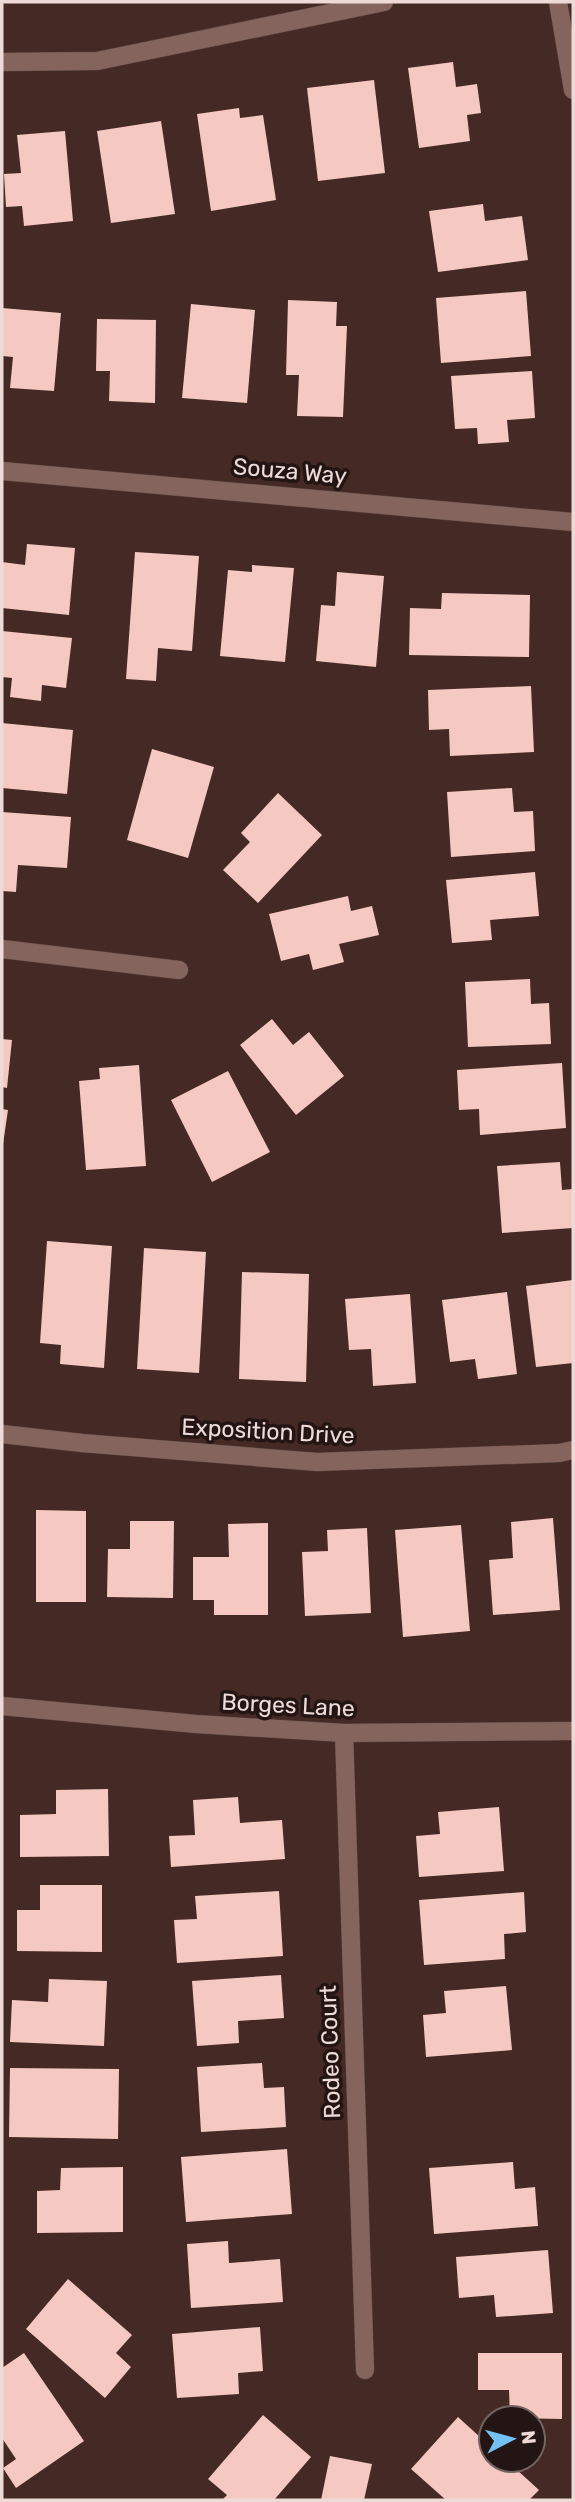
<svg xmlns="http://www.w3.org/2000/svg" width="575" height="2502" viewBox="0 0 575 2502" font-family="Rubik,sans-serif">
<rect width="100%" height="100%" fill="#452924"/>
<!-- building -->
<g fill="#f5c9c1">
<path d="M453 62 456 87 477 84 481 113 467 115 470 141 419 148 408 68Z"/>
<path d="M374 80 385 173 318 181 307 88Z"/>
<path d="M239 108 240 118 263 115 276 200 211 211 197 114Z"/>
<path d="M161 121 175 214 111 223 97 131Z"/>
<path d="M65 131 73 221 24 226 22 206 6 207 4 174 21 173 17 135Z"/>
<path d="M483 204 485 221 522 216 528 260 438 272 429 211Z"/>
<path d="M526 291 531 356 441 363 436 298Z"/>
<path d="M288 300 337 302 336 326H347L343 417 297 416 299 375H286Z"/>
<path d="M191 304 255 310 247 403 182 398Z"/>
<path d="M2 308 61 313 54 391 10 388 13 357 2 356Z"/>
<path d="M97 319 156 320 155 403 109 401 110 371H96Z"/>
<path d="M532 371 535 418 507 420 509 442 478 444 477 428 455 429 451 376Z"/>
<path d="M27 544 75 548 69 615 2 608V562L25 565Z"/>
<path d="M135 552 199 556 192 651 158 648 156 681 126 679Z"/>
<path d="M252 565 294 568 285 662 220 656 228 570 252 572Z"/>
<path d="M337 572 384 576 376 667 316 661 321 605 335 606Z"/>
<path d="M442 593 530 595 529 657 409 655 410 608 441 609Z"/>
<path d="M2 631 72 638 66 688 42 685 41 701 10 697 12 678 2 677Z"/>
<path d="M531 686 534 752 450 756 449 729 429 730 428 690Z"/>
<path d="M2 723 73 730 67 794 2 788Z"/>
<path d="M152 749 214 767 188 858 127 840Z"/>
<path d="M512 788 514 812 533 811 535 851 451 857 447 792Z"/>
<path d="M278 793 322 835 258 903 223 870 250 842 241 833Z"/>
<path d="M2 812 71 817 67 868 18 865 16 892 2 891Z"/>
<path d="M535 872 539 916 490 920 492 940 452 943 446 880Z"/>
<path d="M348 896 351 911 372 906 379 935 339 944 344 962 313 970 309 954 281 961 269 914Z"/>
<path d="M530 979 531 1004 549 1003 551 1044 468 1047 465 982Z"/>
<path d="M272 1019 293 1045 309 1032 344 1076 296 1115 240 1045Z"/>
<path d="M2 1039 12 1040 7 1088 2 1087Z"/>
<path d="M562 1063 566 1128 480 1135 479 1109 459 1110 457 1070Z"/>
<path d="M139 1065 146 1166 86 1170 79 1081 100 1079 99 1068Z"/>
<path d="M228 1071 270 1152 212 1182 171 1100Z"/>
<path d="M2 1109 8 1110 3 1144H2Z"/>
<path d="M560 1162 562 1190 573 1189V1228L502 1233 497 1166Z"/>
<path d="M47 1241 112 1246 104 1368 60 1364 61 1345 40 1343Z"/>
<path d="M144 1248 206 1252 199 1373 137 1369Z"/>
<path d="M242 1272 309 1274 306 1382 239 1379Z"/>
<path d="M573 1280V1363L536 1367 526 1286Z"/>
<path d="M507 1292 517 1374 478 1379 475 1359 450 1362 442 1300Z"/>
<path d="M410 1294 416 1383 373 1386 371 1349 349 1350 345 1299Z"/>
<path d="M36 1510 86 1511V1602H36Z"/>
<path d="M553 1518 560 1610 493 1615 489 1560 513 1558 511 1522Z"/>
<path d="M130 1521H174L173 1598 107 1597 108 1549H130Z"/>
<path d="M268 1523V1615H214V1600H193V1557H229L228 1524Z"/>
<path d="M461 1525 470 1631 403 1637 395 1530Z"/>
<path d="M367 1528 371 1613 305 1616 302 1552 328 1551 327 1530Z"/>
<path d="M108 1789 109 1856 20 1857V1815L56 1814V1790Z"/>
<path d="M238 1797 240 1823 282 1820 285 1859 171 1867 169 1836 195 1835 193 1800Z"/>
<path d="M499 1807 504 1871 419 1877 416 1836 440 1834 438 1812Z"/>
<path d="M40 1885H102V1952L17 1951V1910H40Z"/>
<path d="M279 1891 283 1956 177 1963 174 1920 197 1919 195 1896Z"/>
<path d="M524 1892 526 1932 504 1934 505 1959 424 1965 419 1900Z"/>
<path d="M281 1975 284 2018 238 2021 239 2043 197 2046 192 1981Z"/>
<path d="M49 1979 107 1981 104 2046 10 2042 12 2000 48 2002Z"/>
<path d="M506 1986 512 2050 426 2057 423 2015 446 2013 444 1991Z"/>
<path d="M262 2063 264 2088 284 2087 286 2127 201 2132 197 2067Z"/>
<path d="M10 2068 119 2069 118 2139 9 2137Z"/>
<path d="M287 2149 292 2214 186 2222 181 2157Z"/>
<path d="M513 2162 515 2189 535 2187 538 2226 434 2234 429 2168Z"/>
<path d="M123 2167V2232L37 2233V2191L60 2190 61 2168Z"/>
<path d="M228 2241 229 2263 280 2259 283 2302 191 2308 187 2244Z"/>
<path d="M548 2250 553 2313 496 2317 494 2295 459 2298 456 2257Z"/>
<path d="M68 2279 132 2335 116 2353 131 2367 105 2398 26 2329Z"/>
<path d="M260 2327 263 2371 238 2373 239 2394 177 2398 172 2334Z"/>
<path d="M24 2353 84 2441 16 2488 3 2468 16 2459 2 2438V2368Z"/>
<path d="M478 2353H562V2419L510 2418 509 2390H478Z"/>
<path d="M263 2415 311 2457 274 2500H222L227 2495 208 2479Z"/>
<path d="M458 2417 491 2447V2460H506L539 2490 529 2500H446L411 2469Z"/>
<path d="M330 2456 372 2464 364 2500H321Z"/>
</g>
<g fill="none" stroke-linecap="round" stroke-linejoin="round">
<!-- street casing -->
<g stroke="#5d4641" stroke-width="19">
<g id="street">
<path d="M558 2 573 90"/>
<path d="M2 62 97 61 384 2"/>
<path d="M2 471 573 522"/>
<path d="M2 949 179 970"/>
<path d="M2 1434 82 1443 317 1462 559 1453 573 1450"/>
<path d="M344 1733 365 2370"/>
</g>
</g>
<!-- secondary casing -->
<g stroke="#5d4641" stroke-width="19">
<path id="secondary" d="M2 1706 196 1724 344 1733 573 1731"/>
</g>
<!-- street -->
<use href="#street" stroke="#85645e" stroke-width="18"/>
<!-- secondary -->
<use href="#secondary" stroke="#85645e" stroke-width="18"/>
</g>
<g text-anchor="middle" stroke-width="7" stroke-linejoin="round" paint-order="stroke">
<!-- street labels -->
<g font-size="23" fill="#eedbd7" stroke="#221513">
<text transform="translate(290 471) rotate(5)" y="8">Souza Way</text>
<text transform="translate(268 1431) rotate(3)" y="8">Exposition Drive</text>
<text transform="translate(288 1705) rotate(3)" y="8">Borges Lane</text>
<text transform="translate(330 2052) rotate(-92)" y="8">Rodeo Court</text>
</g>
</g>
<!-- border -->
<rect width="575" height="2502" fill="none" stroke="#eedbd7" stroke-width="7"/>
<!-- north arrow -->
<g transform="translate(512 2439) rotate(84)"><circle r="33" fill="#221513" stroke="#746461" stroke-width="2"/>
<path d="M0-5L12 26L0 18L-12 26Z" fill="#75c0f6"/>
<text y="-10" font-size="19" font-weight="bold" text-anchor="middle" fill="#eedbd7">N</text>
</g>
</svg>
